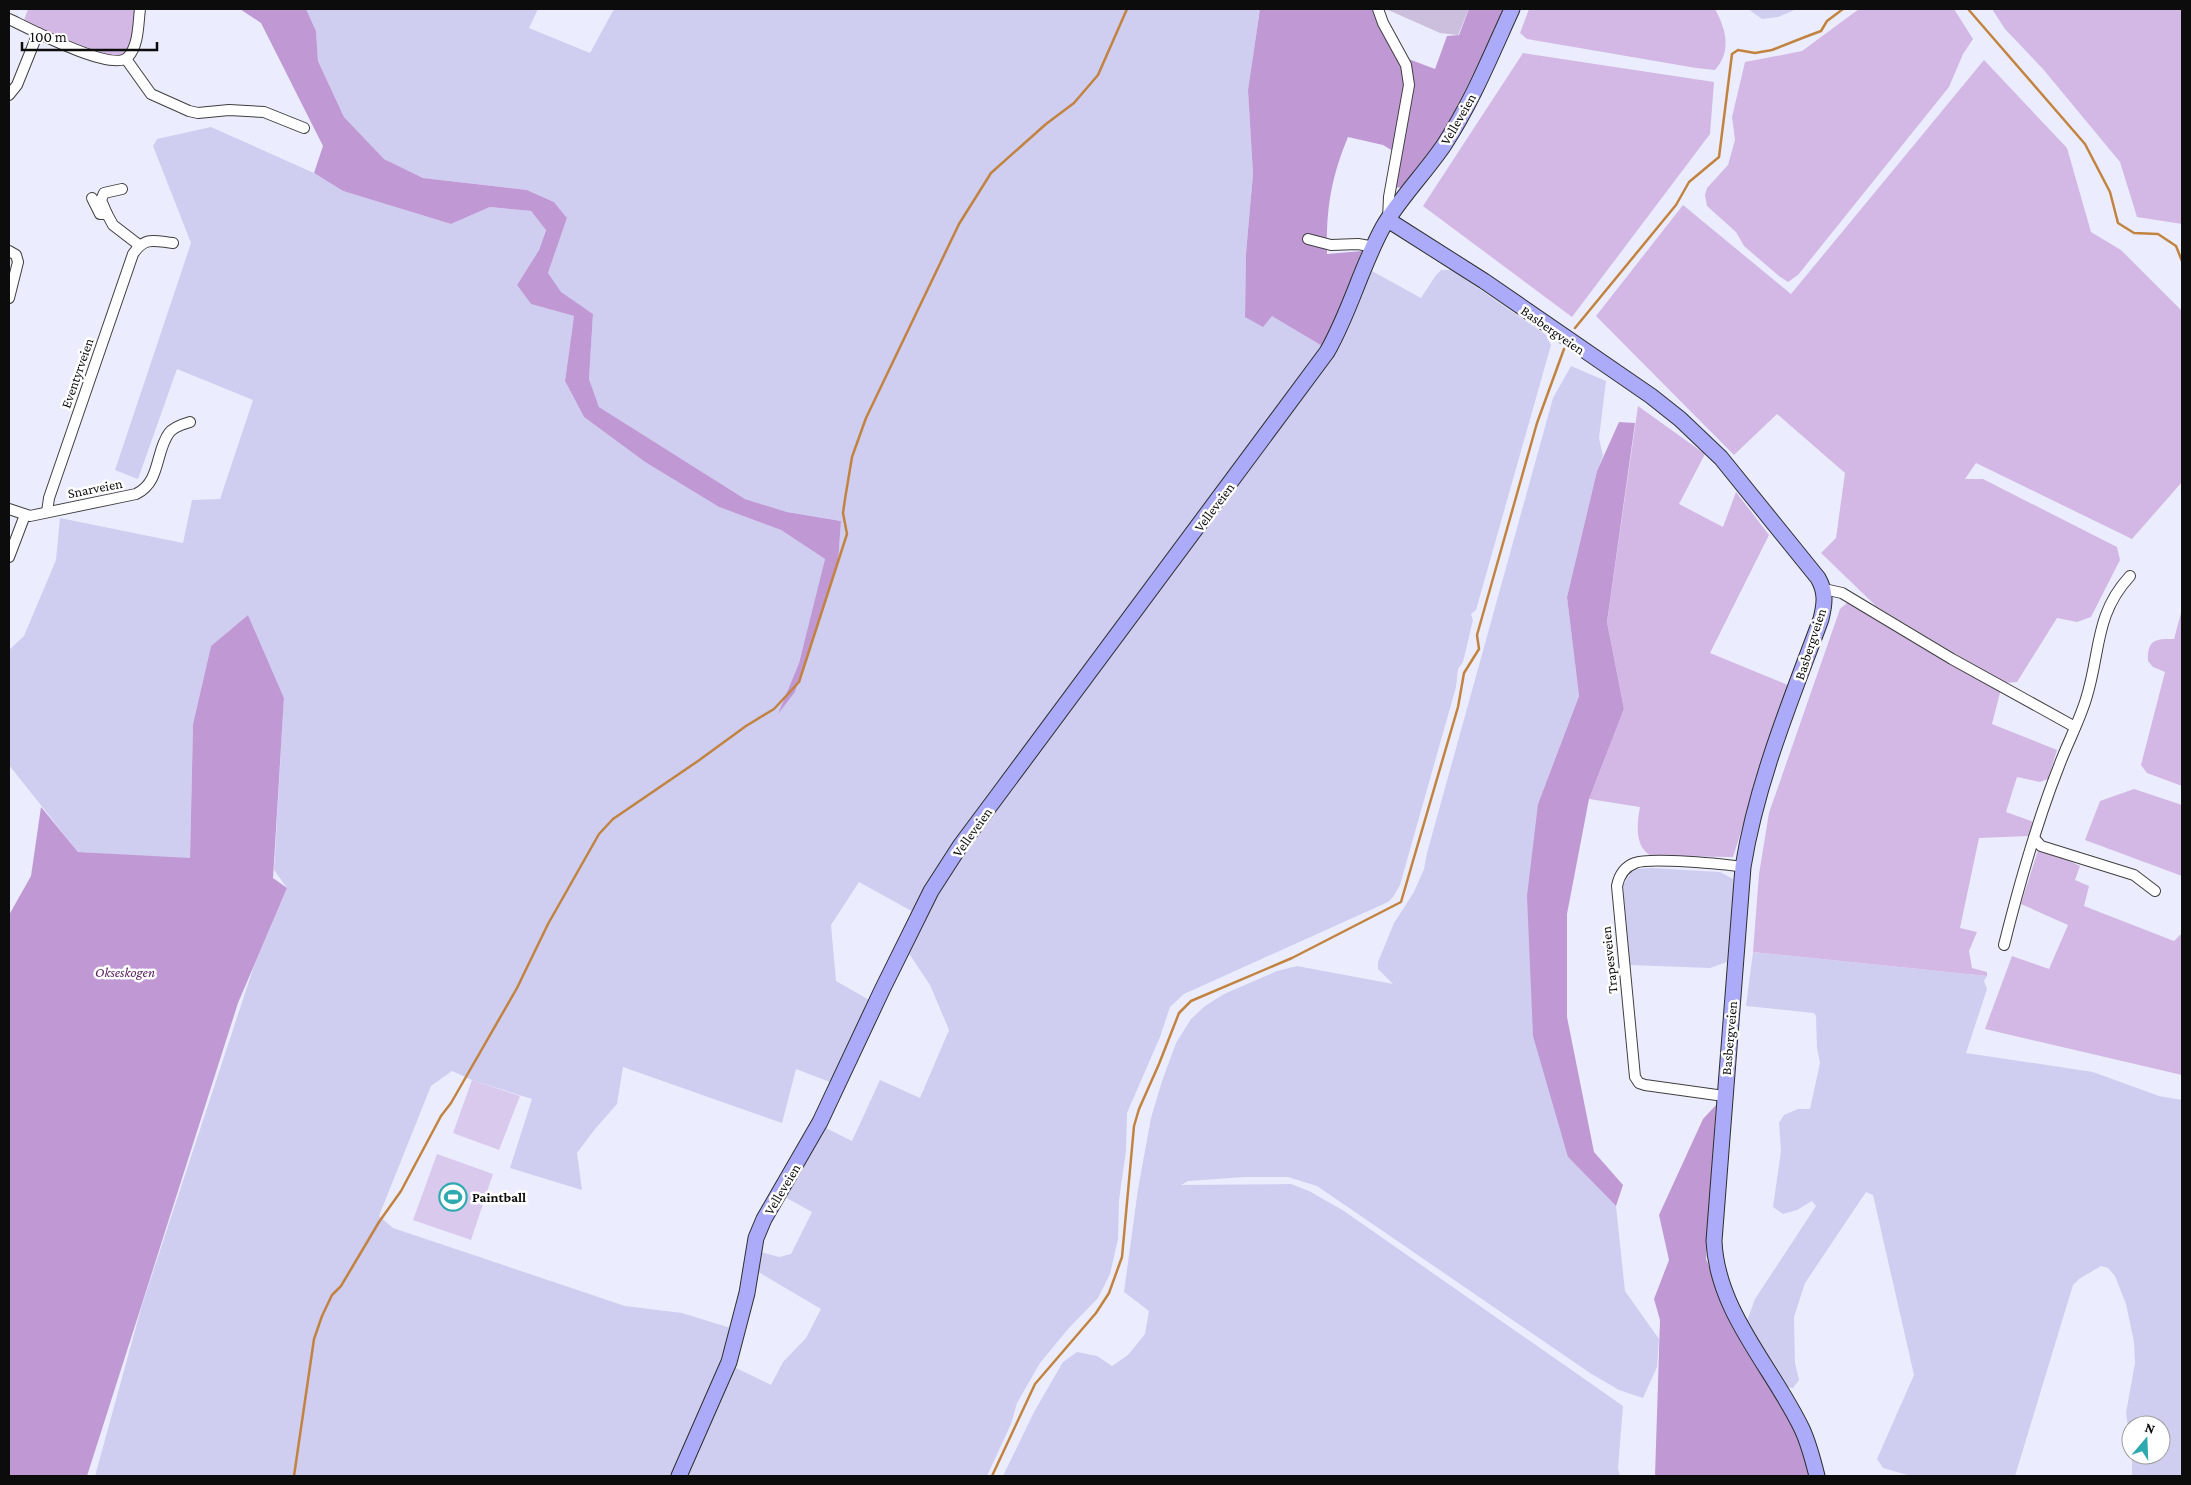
<svg xmlns="http://www.w3.org/2000/svg" width="2191" height="1485" viewBox="0 0 2191 1485" font-family="'Crimson Pro',serif">
<rect width="100%" height="100%" fill="#ebedfe"/>
<!-- farmland -->
<g fill="#cfcef1">
<path d="M306 9H538L529 28 590 53 614 9H1260L1248 90 1253 174 1246 253 1245 317 1272 315 1324 347 915 913 859 882 831 925 836 981 871 1001 835 1084 796 1069 782 1123 623 1067 617 1104 595 1129 577 1153 582 1190 510 1168 532 1099 472 1080 452 1071 431 1086 379 1216 393 1228 625 1306 682 1313 734 1329 716 1379 670 1476H95L142 1305 254 966 287 888 274 870 284 698 248 615 211 646 193 724 190 859 78 852 9 765V650L24 636 56 560 60 518 183 543 192 500 220 499 253 400 177 369 138 479 115 470 191 243 153 146 157 139 211 127 314 173 343 191 451 224 490 207 531 211 546 229 539 250 517 285 531 304 574 316 565 381 584 417 645 462 719 507 781 530 825 559 799 663 779 712 795 692 838 563 841 521 787 512 745 499 599 407 589 379 593 314 560 292 548 273 567 218 554 202 527 190 423 178 384 159 344 117 318 61 316 31Z"/>
<path d="M1748 9H1797L1778 17 1762 19Z"/>
<path d="M1441 270H1452L1546 335 1551 345 1476 610 1471 614 1473 620 1463 662 1458 669 1456 687 1400 885 1393 897 1388 902 1184 994 1170 1007 1160 1037 1127 1113 1126 1151 1119 1200 1118 1239 1110 1274 1098 1298 1068 1329 1040 1363 1017 1403 1011 1424 987 1476H683L734 1367 771 1385 783 1362 806 1338 821 1309 755 1270 758 1251 779 1257 791 1254 812 1212 783 1196 822 1126 852 1141 880 1080 920 1098 949 1030 930 985 908 952 932 902 951 869 1337 345 1372 271 1421 298 1436 275Z"/>
<path d="M1571 366 1606 381 1599 438 1603 456 1597 471 1567 597 1579 696 1538 804 1568 1157 1616 1206 1625 1291 1659 1339 1657 1367 1643 1398 1619 1390 1590 1373 1317 1186 1288 1177H1245L1188 1181 1181 1185 1291 1184 1309 1191 1344 1211 1623 1406 1618 1468 1620 1476H1003L1034 1412 1063 1362 1077 1352 1097 1356 1112 1366 1128 1355 1145 1334 1149 1311 1124 1292 1138 1189 1151 1118 1162 1081 1176 1043 1191 1019 1205 1006 1224 994 1277 971 1297 966 1393 984 1378 969V962L1394 923 1414 892 1424 869 1427 853 1553 398Z"/>
<path d="M1652 868 1720 872 1733 879 1734 897 1727 962 1710 968 1629 965 1623 885 1633 869Z"/>
<path d="M1753 952 1987 976 1984 981 1987 989 1966 1053 2093 1072 2159 1096 2182 1100V1476H2132V1455H2161V1425H2131V1445L2126 1413 2135 1363 2134 1342 2126 1304 2115 1276 2108 1268 2101 1266 2079 1279 2073 1285 2015 1476H1911L1883 1468 1877 1459 1914 1375 1873 1195 1866 1192 1805 1283 1794 1317 1795 1363 1799 1380 1793 1388 1786 1387 1770 1364 1747 1321 1755 1299 1816 1206 1812 1201 1797 1210 1783 1214 1773 1207 1781 1151 1779 1123 1784 1115 1798 1109H1810L1820 1063 1817 1048 1816 1016 1814 1013 1746 1006Z"/>
</g>
<!-- green -->
<g fill="#d3b8e5">
<path d="M28 9H135L133 35 125 56H98L23 23Z"/>
<path d="M1529 9H1715C1726 29 1732 51 1715 70L1696 68 1527 39 1520 33Z"/>
<path d="M1859 9H1954L1973 39 1963 54 1949 87 1798 275 1788 282 1779 276 1744 246 1736 232 1707 206 1705 195 1707 188 1728 165 1735 140 1732 117 1745 62 1802 51Z"/>
<path d="M1992 9H2182V224L2137 217 2120 162 2043 69 2005 29Z"/>
<path d="M1523 53 1714 82 1710 134 1572 317 1423 206Z"/>
<path d="M1984 60 2067 148 2091 232 2121 250 2182 311V482L2132 539 1976 463 1965 479H1983L2117 547 2120 560 2091 617 2077 622 2057 618 2017 682 2004 683 1876 606 1821 553 1836 538 1845 473 1777 414 1734 455 1596 316 1683 205 1791 294Z"/>
<path d="M1638 406 1705 454 1679 504 1723 527 1736 492 1769 535 1710 653 1788 685 1733 857 1651 856C1634 846 1637 824 1640 807L1589 799 1624 709 1607 622Z"/>
<path d="M1848 602 2001 689 1992 724 2057 750 2048 779 2040 782 2017 777 2006 812 2034 822 2029 836 1979 838 1960 928 1977 932 1969 951 1972 968 1987 972V976L1753 952 1759 874 1769 813 1840 609Z"/>
<path d="M2181 613H2182V786L2147 773 2141 765 2165 672 2153 667 2148 661C2147 639 2156 639 2174 639Z"/>
<path d="M2134 789 2182 805V876L2085 840 2100 801Z"/>
<path d="M2039 847 2080 866 2075 880 2089 886 2084 906 2174 941 2182 933V1075L1985 1029 2012 956 2049 969 2068 925 2021 904Z"/>
</g>
<!-- forest -->
<g fill="#c099d4">
<path d="M240 9H306L316 31 318 61 344 117 384 159 423 178 527 190 554 202 567 218 548 273 561 292 593 314 589 379 599 407 745 499 787 512 841 521 838 563 795 692 778 714 799 663 825 559 781 530 719 507 645 462 584 417 565 381 574 316 531 304 517 285 539 250 546 230 531 211 490 207 451 224 343 191 314 173 323 146 261 23Z"/>
<path d="M1260 9H1382L1406 58 1435 69 1447 36 1459 35 1469 9H1505L1443 135 1402 188 1394 187 1393 151 1383 145 1348 137C1331 178 1326 209 1327 254L1362 251 1324 347 1272 316 1263 327 1245 317 1246 253 1253 174 1248 90Z"/>
<path d="M1619 422 1635 423 1607 622 1624 709 1589 799 1567 914V1017L1594 1152 1623 1185 1616 1206 1568 1157 1533 1036 1527 896 1538 804 1579 696 1567 597 1597 471Z"/>
<path d="M248 615 284 698 273 878 287 888 238 1003 87 1476H9V915L31 876 41 807 78 852 190 858 193 724 211 646Z"/>
<path d="M1716 1105 1706 1259 1726 1308 1792 1420 1812 1476H1655L1660 1320 1654 1299 1669 1260 1659 1215 1703 1119Z"/>
</g>
<!-- cemetery -->
<path fill="#ccbfdd" d="M1386 9H1469L1458 35 1440 33Z"/>
<!-- pitch -->
<g fill="#d9c9ed">
<path d="M472 1080 520 1096 499 1150 453 1133Z"/>
<path d="M437 1154 493 1174 471 1240 413 1220Z"/>
</g>
<g fill="none" stroke-linecap="round" stroke-linejoin="round">
<!-- stream -->
<g stroke="#c28341" stroke-width="2.5">
<path d="M1968 9 2085 144 2110 192 2118 223 2134 233 2158 234 2176 246 2182 261"/>
<path d="M1575 328 1676 205 1689 182 1719 157 1732 54 1738 50 1755 53 1772 50 1805 37 1821 31 1827 21 1843 9"/>
<path d="M294 1476 314 1339 322 1316 332 1295 341 1286 379 1222 401 1191 441 1116 451 1103 517 988 548 924 599 834 613 819 698 761 746 726 774 709 799 682 847 534 843 513 845 499 852 457 866 418 959 224 991 173 1046 124 1074 103 1098 75 1127 9"/>
<path d="M992 1476 1035 1384 1096 1313 1109 1293 1122 1257 1134 1126 1139 1109 1159 1064 1179 1013 1191 1001 1292 958 1401 902 1458 707 1464 673 1479 649 1477 635 1537 423 1564 349"/>
</g>
<!-- street casing -->
<g stroke="#3f3f3f" stroke-width="12">
<g id="street">
<path d="M1378 9 1383 23 1406 65 1409 85 1389 197 1388 219"/>
<path d="M9 19C28 28 113 73 128 57 139 45 138 24 140 9"/>
<path d="M126 59 151 94 189 111 198 113 229 110 264 112 304 128"/>
<path d="M9 95 17 85 38 33"/>
<path d="M92 198 100 214H107L113 225 139 245"/>
<path d="M107 214 101 200 104 193 122 189"/>
<path d="M1308 239 1331 245 1358 244 1375 247"/>
<path d="M9 251 16 255 18 262 9 298"/>
<path d="M9 509 30 516 136 494C161 482 155 452 169 433 173 427 183 424 190 422"/>
<path d="M47 512 49 498 133 254C145 236 154 241 173 243"/>
<path d="M9 557 25 515"/>
<path d="M1824 589 1842 593 1952 659 2075 727"/>
<path d="M2034 838 2041 846 2134 875 2155 891"/>
<path d="M2004 945C2019 885 2036 824 2059 766 2067 744 2079 722 2086 699 2101 652 2094 615 2130 576"/>
<path d="M1724 1096 1645 1085 1639 1083 1635 1077 1617 886C1619 876 1624 867 1635 863 1649 857 1725 864 1743 867"/>
</g>
</g>
<!-- secondary casing -->
<g stroke="#2e2e2e" stroke-width="17">
<g id="secondary">
<path d="M1388 220 1484 281 1651 396 1680 419 1721 458 1818 578C1826 592 1825 603 1821 619 1791 700 1757 781 1743 867L1714 1241C1717 1312 1773 1368 1802 1429 1809 1444 1813 1460 1817 1476"/>
<path d="M679 1476 729 1362 747 1293 756 1238 764 1219 820 1122 882 990 931 891 960 846 998 795 1327 352C1350 312 1361 267 1383 227 1400 198 1425 173 1444 145 1472 102 1491 55 1512 9"/>
</g>
</g>
<!-- street -->
<use href="#street" stroke="#fff" stroke-width="10"/>
<!-- secondary -->
<use href="#secondary" stroke="#ababf9" stroke-width="15"/>
</g>
<!-- icons -->
<defs>
<g id="stadium-ring" transform="scale(1.4375)"><circle r="9.5" fill="#fff" stroke="#2fa9b0" stroke-width="1.5"/><path d="M0-5a6.5 5 0 1 0 0 10a6.5 5 0 1 0 0-10ZM-3.5-1.8h7v3.6h-7Z" fill="#2fa9b0"/></g>
</defs>
<g fill-rule="evenodd">
<use href="#stadium-ring" x="453" y="1197"/>
</g>
<g text-anchor="middle" stroke-width="5" stroke-linejoin="round" paint-order="stroke">
<!-- street labels -->
<g font-size="14" fill="#0c0c0c" stroke="#fff">
<text transform="translate(1458 119) rotate(-60)" y="5">Velleveien</text>
<text transform="translate(1553 330) rotate(35)" y="5">Basbergveien</text>
<text transform="translate(77 373) rotate(-71)" y="5">Eventyrveien</text>
<text transform="translate(95 488) rotate(-11)" y="5">Snarveien</text>
<text transform="translate(1214 507) rotate(-53)" y="5">Velleveien</text>
<text transform="translate(1810 644) rotate(-72)" y="5">Basbergveien</text>
<text transform="translate(972 832) rotate(-54)" y="5">Velleveien</text>
<text transform="translate(1609 960) rotate(-96)" y="5">Trapesveien</text>
<text transform="translate(1729 1038) rotate(-85)" y="5">Basbergveien</text>
<text transform="translate(782 1189) rotate(-59)" y="5">Velleveien</text>
</g>
<!-- park labels -->
<g font-size="14" font-style="italic" fill="#58215e" stroke="#fff">
<text x="125" y="977">Okseskogen</text>
</g>
<!-- poi labels -->
<g font-size="14" font-weight="bold" fill="#0c0c0c" stroke="#fff" text-anchor="start">
<text x="472" y="1202">Paintball</text>
</g>
</g>
<!-- border -->
<rect width="2191" height="1485" fill="none" stroke="#0c0c0c" stroke-width="20"/>
<!-- north arrow -->
<g transform="translate(2146 1440) rotate(19)"><circle r="24" fill="#ffffff" stroke="#9e9e9e"/>
<path d="M0-4L9 19L0 12L-9 19Z" fill="#2fa9b0"/>
<text y="-8" font-size="14" font-weight="bold" text-anchor="middle" fill="#0c0c0c">N</text>
</g>
<!-- scale -->
<path d="M22 42v8h135v-8" fill="none" stroke="#0c0c0c" stroke-width="2.5"/>
<text x="30" y="42" font-size="15" fill="#0c0c0c" stroke="#ffffff" stroke-width="4" paint-order="stroke">100 m</text>
</svg>
